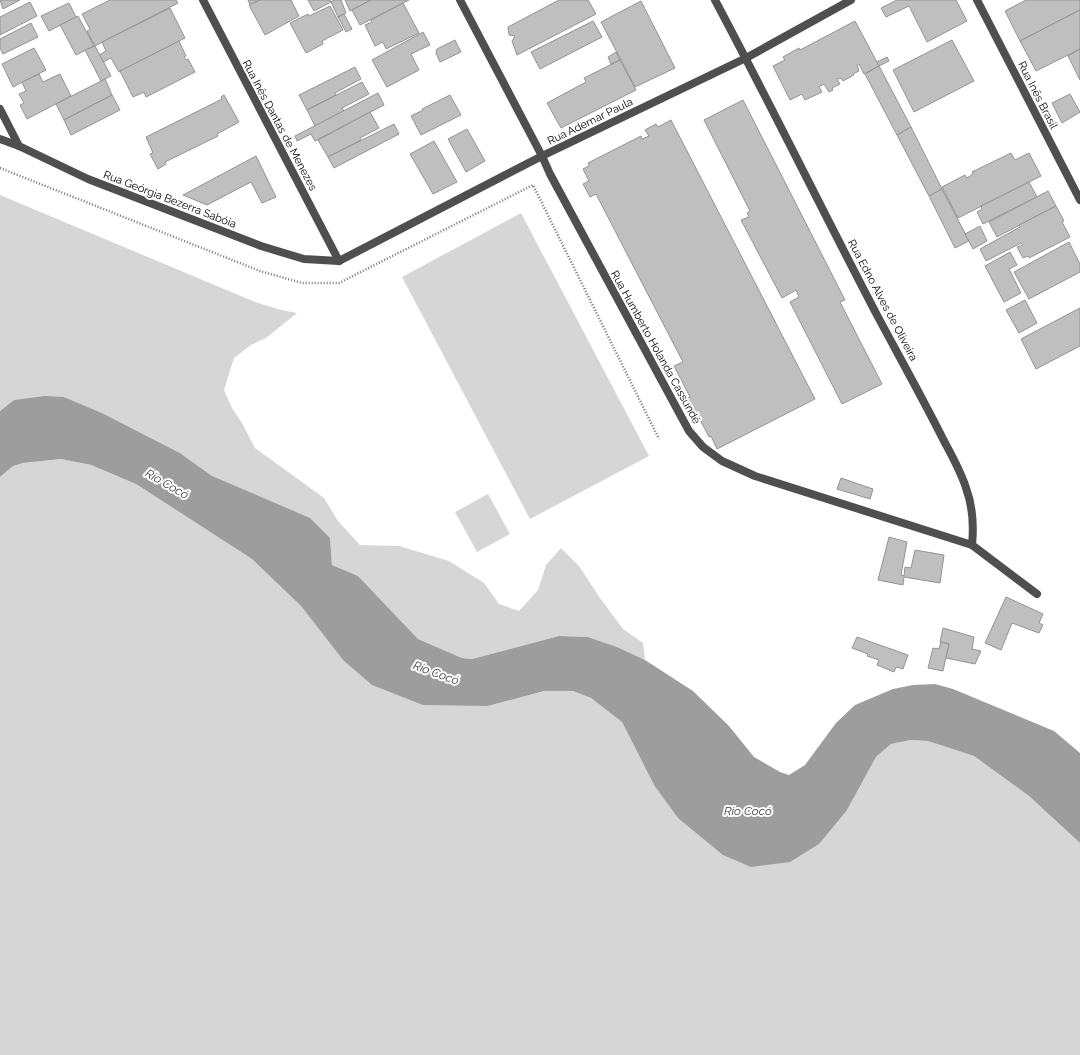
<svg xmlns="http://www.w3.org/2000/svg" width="1080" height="1055" viewBox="0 0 1080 1055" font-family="Raleway,sans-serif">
<rect width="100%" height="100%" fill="#fff"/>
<!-- green -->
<g fill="#d6d6d6">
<path d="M0 195 255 302 281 310 297 313 266 338 251 345 234 358 224 390 232 408 242 423 255 448 324 498 338 521 360 545 399 546 449 561 484 583 499 604 519 611 538 590 546 565 561 548 579 566 600 598 623 629 643 643 645 660 617 647 588 637 559 636 472 659 462 658 418 639 358 576 332 565 330 538 212 476 180 453 102 413 64 397 14 400 0 411Z"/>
<path d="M521 213 649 456 530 519 402 277Z"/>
<path d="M61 459 91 465 136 484 252 559 301 606 343 660 488 706 544 691H573L591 698 622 722 654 785 847 810 876 757 891 744 909 740 928 741 974 756 1029 796 1080 843V1055H0V477L13 466 23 463Z"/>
<path d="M488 494 510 534 477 552 455 512Z"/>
</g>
<!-- water -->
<path fill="#9d9d9d" d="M45 396 64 397 102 413 180 453 212 476 310 518 330 538 332 565 358 576 418 639 462 658 472 659 559 636 588 637 617 647 645 660 693 691 729 726 754 757 780 772 789 775 805 765 836 723 855 705 893 689 913 685 935 684 953 689 1054 731 1080 753V843L1029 796 974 756 928 741 910 740 891 744 876 757 847 810 819 844 790 862 751 867 723 855 678 818 654 785 622 722 591 698 573 691H544L488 706 423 705 372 685 343 660 301 606 252 559 136 484 91 465 61 459 23 463 13 466 0 477V411L14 400Z"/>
<!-- building -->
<g fill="#bfbfbf" stroke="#939393">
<path d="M0 0H20L3 9Z"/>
<path d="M110 0H176L178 3 95 46 87 31 90 29 82 14Z"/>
<path d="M248 0H260L250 5Z"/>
<path d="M260 0H291L299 16 265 35 249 5Z"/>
<path d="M308 0H330L331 2 314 11Z"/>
<path d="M334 0H341L346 13 338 17 331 2Z"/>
<path d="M345 0H371L350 11Z"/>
<path d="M371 0H409L360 25 352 10Z"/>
<path d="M559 0H588L596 14 517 55 512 41 515 36 509 35 508 27Z"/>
<path d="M897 0H956L967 21 927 42 909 6 886 17 881 8Z"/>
<path d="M1026 0H1080V10L1020 41 1005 11Z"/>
<path d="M641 1 675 68 635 87 601 22Z"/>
<path d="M30 2 37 16 0 35V17Z"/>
<path d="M69 3 76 17 49 31 41 16Z"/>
<path d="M403 3 419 33 386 49 383 42 375 46 365 25 372 22 371 20Z"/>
<path d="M330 6 343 30 322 41 323 44 306 53 290 23 308 14 309 16Z"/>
<path d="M170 8 185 38 119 72 111 58 103 62 99 55 106 51 102 42Z"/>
<path d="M1080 10V49L1036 71 1020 41Z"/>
<path d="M344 14 352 29 346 32 338 17Z"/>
<path d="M78 16 94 46 76 55 60 25Z"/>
<path d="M593 21 602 37 540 69 531 52Z"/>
<path d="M855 21 879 66 864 74 859 64 857 65 859 71 853 74 854 75 843 81 841 78 837 79 840 84 832 88 833 90 829 92 824 84 819 87 822 92 805 100 802 94 790 100 773 66 785 60 783 57 799 48 800 50Z"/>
<path d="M31 23 38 37 3 54 0 48V39Z"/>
<path d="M423 32 430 45 411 54 419 70 387 87 372 60Z"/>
<path d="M455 40 461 52 440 62 436 53 437 49Z"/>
<path d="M952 40 974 81 914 112 893 70Z"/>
<path d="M179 41 186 56 184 57 186 60 188 59 195 72 146 97 144 92 133 97 120 71Z"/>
<path d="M95 46 111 76 101 81 85 50Z"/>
<path d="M34 48 46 70 13 87 2 64Z"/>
<path d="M1080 49V80L1068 56Z"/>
<path d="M616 52 620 60 611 64 608 57Z"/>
<path d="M887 57 889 61 879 66 877 62Z"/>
<path d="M620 60 636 90 561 128 547 103 586 82 584 78Z"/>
<path d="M879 66 911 127 897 135 865 74Z"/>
<path d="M355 67 361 79 335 93 336 95 307 110 299 95Z"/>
<path d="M39 74 43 82 60 74 71 96 27 119 20 105 24 103 19 94 26 91 22 82Z"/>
<path d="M105 79 112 95 64 120 56 104Z"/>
<path d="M362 82 369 94 342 108 344 111 315 126 307 110Z"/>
<path d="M378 93 384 105 315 141 311 134 297 141 295 136Z"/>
<path d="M1070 94 1080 112 1062 123 1052 103Z"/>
<path d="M112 95 120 110 71 135 64 120Z"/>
<path d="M224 95 239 122 217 134 218 136 165 162 166 164 158 169 150 154 153 153 146 137 222 99 221 97Z"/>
<path d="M450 95 461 115 421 135 411 116 423 110 422 109Z"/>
<path d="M743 100 845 300 840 302 882 384 842 404 790 302 799 297 796 290 782 298 741 220 749 217 747 213 750 211 704 120Z"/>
<path d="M370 112 379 128 360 138 361 140 328 157 318 140Z"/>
<path d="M671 120 815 399 717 449 711 436 709 437 706 431 696 412 695 413 687 398 690 397 674 366 683 362 596 194 590 197 583 184 589 181 583 169 589 166 588 163 641 136 642 139 649 136 645 130 656 124 658 127Z"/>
<path d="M394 124 399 134 334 168 328 157Z"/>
<path d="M911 127 942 189 929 196 897 135Z"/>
<path d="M467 129 485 161 466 172 448 139Z"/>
<path d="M434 141 457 182 433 194 410 154Z"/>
<path d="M1011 153 1015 160 1029 153 1041 176 958 218 942 187 965 175 967 178 973 174 972 172Z"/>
<path d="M256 156 276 197 262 203 251 182 207 205 183 195Z"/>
<path d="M1029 182 1037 197 983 224 977 212 982 209 981 206Z"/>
<path d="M942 189 969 241 955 248 929 196Z"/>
<path d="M1048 191 1056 206 997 237 989 222Z"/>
<path d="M1056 206 1064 221 1062 222 1070 237 1029 258 1028 256 1023 258 1017 247 1023 245 1021 243 986 261 980 249 1020 227 1019 225Z"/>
<path d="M980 226 987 241 973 249 965 234Z"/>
<path d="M1069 242 1080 264V272L1029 299 1014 272Z"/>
<path d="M1010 252 1017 265 1009 269 1021 293 1004 302 985 266Z"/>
<path d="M1025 300 1037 323 1019 333 1006 310Z"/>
<path d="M1080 308V346L1036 369 1021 339Z"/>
<path d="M841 478 873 489 870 499 837 489Z"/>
<path d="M889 537 907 542 901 575 904 576 905 567 911 568 915 550 944 555 940 583 904 577 903 585 878 580Z"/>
<path d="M1006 597 1043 614 1039 623 1043 625 1039 633 1012 623 1001 650 985 643Z"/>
<path d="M943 628 974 637 972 649 981 651 975 664 946 658 949 644 940 642Z"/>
<path d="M857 637 908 655 903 669 896 667 894 672 877 665 879 660 867 656 868 654 852 648Z"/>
<path d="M941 642 949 644 943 671 928 668 933 648 939 649Z"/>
</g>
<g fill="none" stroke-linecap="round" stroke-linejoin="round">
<!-- path -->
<path stroke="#717171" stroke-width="2.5" stroke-dasharray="1 2" stroke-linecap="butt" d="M0 168 260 271 302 283H339L533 185 659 439"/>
<!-- minor -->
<g stroke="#4f4f4f" stroke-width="8">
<path d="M203 0 339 261"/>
<path d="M460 0 542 156 550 174 689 431 703 447 722 461 755 476 972 545"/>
<path d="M715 0C771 105 823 212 878 317 900 358 923 399 944 441 952 456 961 472 966 488 973 507 974 525 972 545L1037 594"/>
<path d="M977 0 1080 200"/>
<path d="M0 109 19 146"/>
<path d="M0 139 19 146 88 179 261 246 304 259 339 261"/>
<path d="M339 261 542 156 746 58 851 0"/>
</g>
</g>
<g text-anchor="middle" stroke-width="4" stroke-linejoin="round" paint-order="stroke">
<!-- street labels -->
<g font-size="11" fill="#000" stroke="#fff">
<text transform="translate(1038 95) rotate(63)" y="4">Rua Inês Brasil</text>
<text transform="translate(590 121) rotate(-26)" y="4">Rua Ademar Paula</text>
<text transform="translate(280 125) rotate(62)" y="4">Rua Inês Dantas de Menezes</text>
<text transform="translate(170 199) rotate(21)" y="4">Rua Geórgia Bezerra Sabóia</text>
<text transform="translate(883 300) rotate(62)" y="4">Rua Edno Alves de Oliveira</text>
<text transform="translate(656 347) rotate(61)" y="4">Rua Humberto Holanda Cassundé</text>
</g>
<!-- water labels -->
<g font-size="12" font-style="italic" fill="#3e3e3e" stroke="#fff">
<text transform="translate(167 484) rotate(30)" y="4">Rio Cocó</text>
<text transform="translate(436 673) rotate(20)" y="4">Rio Cocó</text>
<text x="748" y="815">Rio Cocó</text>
</g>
</g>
</svg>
